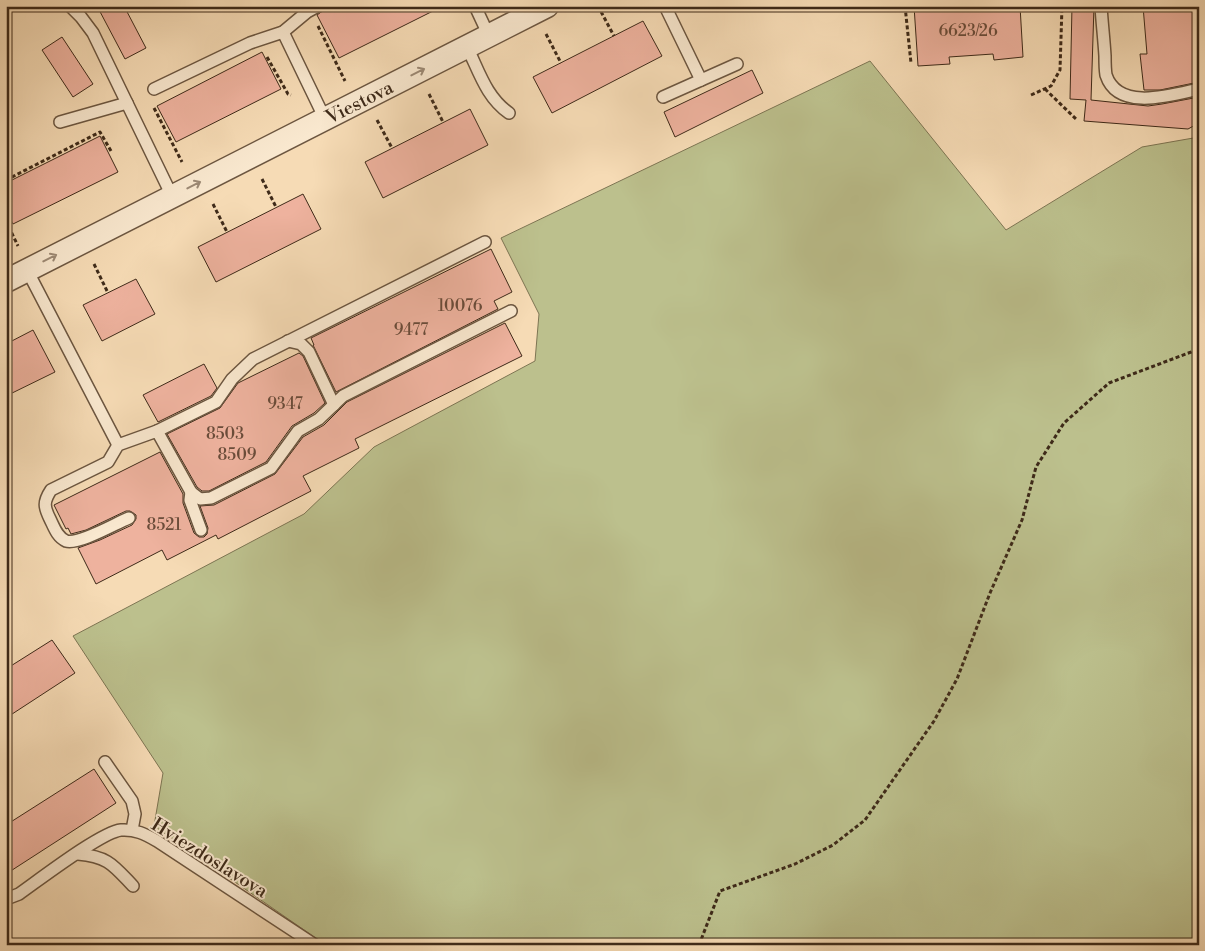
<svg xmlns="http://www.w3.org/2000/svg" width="1205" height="951" viewBox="0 0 1205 951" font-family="'Libre Bodoni',serif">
<rect width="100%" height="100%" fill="#f6dbb5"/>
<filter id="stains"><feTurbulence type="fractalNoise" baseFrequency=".004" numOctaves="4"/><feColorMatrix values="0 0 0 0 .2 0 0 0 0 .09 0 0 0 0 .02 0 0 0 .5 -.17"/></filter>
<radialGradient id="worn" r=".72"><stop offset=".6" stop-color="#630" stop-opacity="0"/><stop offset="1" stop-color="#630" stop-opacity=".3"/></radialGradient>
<!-- green -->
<path fill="#bcc08d" stroke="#7d7553" d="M870 61 1006 230 1142 147 1199 137V945H320V941L154 826 163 773 73 636 304 514 374 447 535 361 539 314 501 238Z"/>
<!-- building -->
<g fill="#eeb29e" stroke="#3e2a19">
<path d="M97 6H124L146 48 125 59Z"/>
<path d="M325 6H443L339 58 317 15 324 10Z"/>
<path d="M914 6H1020L1023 57 994 60 993 54 949 57 950 64 918 66Z"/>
<path d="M1072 6H1094L1091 100 1148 106 1162 104 1199 97V123L1188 129 1084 121 1086 100 1070 99Z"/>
<path d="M1143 6H1199V82L1160 90H1144L1140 54H1147Z"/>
<path d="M643 21 662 56 552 113 533 77Z"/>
<path d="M62 37 93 84 73 97 42 50Z"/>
<path d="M262 52 281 89 176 142 157 106Z"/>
<path d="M752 70 763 93 675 137 664 112Z"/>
<path d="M470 109 488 145 383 198 365 162Z"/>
<path d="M100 136 118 172 13 224 6 211V183Z"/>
<path d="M303 194 321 229 216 282 198 247Z"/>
<path d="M491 249 512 292 494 301 498 309 336 392 313 345H314L311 338Z"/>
<path d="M136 279 155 314 102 341 83 305Z"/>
<path d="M505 323 522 356 355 439 359 448 303 476 311 491 218 539 216 535 167 560 162 550 96 584 78 548 100 540 132 525 136 519V515L130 511H126L86 530 71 534 68 528 66 529 54 505 160 452 183 494V503L194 533 199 537H204L207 534 208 528 200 506 214 505 275 474 303 437 324 425 347 402Z"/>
<path d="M33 330 55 372 6 396V344Z"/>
<path d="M299 353 303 356 325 403 314 413 292 426 266 462 209 491H202L197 487 167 434 220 408 238 383Z"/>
<path d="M204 364 217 388 211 396 158 422 143 395Z"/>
<path d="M52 640 75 673 6 718V669Z"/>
<path d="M94 769 116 803 6 874V825Z"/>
</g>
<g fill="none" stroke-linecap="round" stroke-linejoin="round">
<!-- lane casing -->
<g stroke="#6c5640" stroke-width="14">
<g id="lane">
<path d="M70 6 81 17 93 33 172 196"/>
<path d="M475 6 489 36"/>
<path d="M665 6 701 80"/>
<path d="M1101 6C1102 23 1104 39 1105 56 1105 62 1105 69 1106 75 1118 112 1172 95 1199 89"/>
<path d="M283 32 325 119"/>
<path d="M467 47C479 71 486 97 509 113"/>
<path d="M154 89 250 43 283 32 307 12 318 6"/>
<path d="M663 97 737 64"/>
<path d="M60 122 127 103"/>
<path d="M27 270 118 445"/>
<path d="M288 341 301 344 309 352 334 405"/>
<path d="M157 431 216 402 232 379 253 359 485 242"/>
<path d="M191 492 190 500 201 530"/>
<path d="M129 518C116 523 79 545 66 541 57 537 54 527 50 519 44 507 43 502 51 490L108 462 118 445 157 431 191 492 200 499 211 498 271 468 298 431 319 419 343 396 511 311"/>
<path d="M105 762 132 801 135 814 132 830"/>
<path d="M78 854C109 857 113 865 133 886"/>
<path d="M6 899 19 894C39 880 101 832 121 830 135 829 145 834 157 841L315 945"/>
</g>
</g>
<!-- street casing -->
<g stroke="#6c5640" stroke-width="25">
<g id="street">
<path id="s1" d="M6 281 547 6"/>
</g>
</g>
<!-- path -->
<g stroke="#3e2a19" stroke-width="3" stroke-dasharray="4 2.5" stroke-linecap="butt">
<path d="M448 6 449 8"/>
<path d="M598 6 614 36"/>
<path d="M905 6 911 63"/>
<path d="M318 26 345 81"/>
<path d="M546 34 561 63"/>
<path d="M267 57 288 94 291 95"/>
<path d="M1045 89 1076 119"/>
<path d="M429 94 443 122"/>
<path d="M1031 95 1051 86 1060 70 1062 6"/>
<path d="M154 108 182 162"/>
<path d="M377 120 392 148"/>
<path d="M262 179 276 207"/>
<path d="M6 180 100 132 111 151"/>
<path d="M213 204 227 232"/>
<path d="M6 221 18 246"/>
<path d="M94 264 108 293"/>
<path d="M699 945 720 891 795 864 833 845 865 820 934 721 957 679 990 593 1022 520 1036 467 1064 423 1109 383 1199 349"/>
</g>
<!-- lane -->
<use href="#lane" stroke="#f9e8cf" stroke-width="11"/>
<!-- street -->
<use href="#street" stroke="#f9e8cf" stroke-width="22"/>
</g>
<!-- one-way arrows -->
<defs><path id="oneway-shaft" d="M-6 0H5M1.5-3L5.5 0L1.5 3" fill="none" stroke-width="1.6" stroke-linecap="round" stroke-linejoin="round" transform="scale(1.25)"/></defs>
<g stroke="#9c8974">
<use href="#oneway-shaft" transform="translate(418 72) rotate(-27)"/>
<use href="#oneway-shaft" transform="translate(194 185) rotate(-27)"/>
<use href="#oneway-shaft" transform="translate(50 258) rotate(-27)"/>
</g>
<g text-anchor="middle" stroke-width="4" stroke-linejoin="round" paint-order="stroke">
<!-- number labels -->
<g font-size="16" fill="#6a4c3a">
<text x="968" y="36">6623/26</text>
<text x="460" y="311">10076</text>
<text x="411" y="335">9477</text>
<text x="285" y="409">9347</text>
<text x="225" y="439">8503</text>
<text x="237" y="460">8509</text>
<text x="164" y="530">8521</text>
</g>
<!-- street labels -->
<g font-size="19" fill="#3e2a19" stroke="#f9e8cf">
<text dy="7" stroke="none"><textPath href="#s1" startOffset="396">Viestova</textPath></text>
<text transform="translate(210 857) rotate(32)" y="7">Hviezdoslavova</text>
</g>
</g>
<!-- margin -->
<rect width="1205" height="951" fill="none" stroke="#f6dbb5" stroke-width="25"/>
<rect x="8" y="8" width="1190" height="936" fill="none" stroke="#3e2a19" stroke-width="2.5"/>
<rect x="12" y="12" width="1180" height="926" fill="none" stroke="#3e2a19"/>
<rect width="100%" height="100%" filter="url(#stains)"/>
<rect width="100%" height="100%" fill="url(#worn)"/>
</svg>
